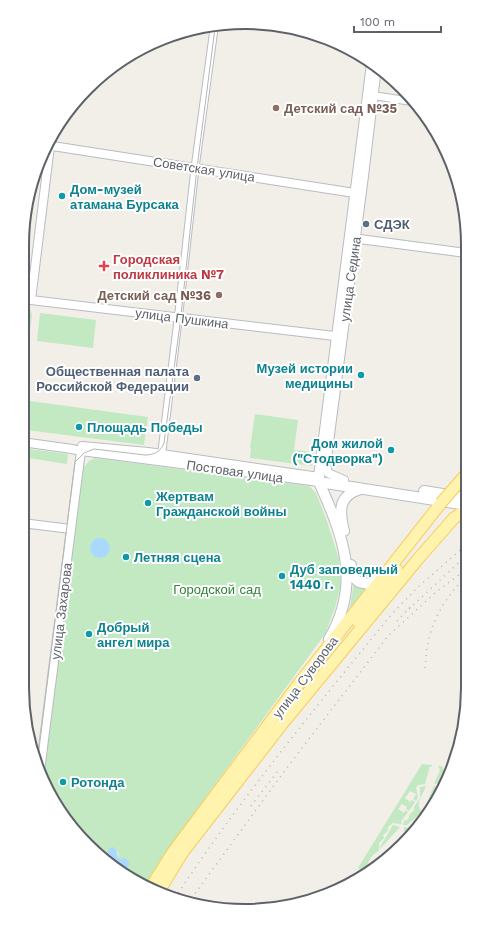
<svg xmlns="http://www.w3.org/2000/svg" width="490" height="933" viewBox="0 0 490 933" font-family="'Work Sans',sans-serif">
<rect width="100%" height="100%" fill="#f1efe7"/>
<!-- green -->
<g fill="#c3e9c3">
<path d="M22 289 24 290 32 315 22 388Z"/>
<path d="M40 313 96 320 93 348 37 341Z"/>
<path d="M30 401 148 417 144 445 26 430Z"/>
<path d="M255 414 298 420 294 450 314 452 312 466 250 458 251 449 250 448Z"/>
<path d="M22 448 68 454 67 464 22 457Z"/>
<path d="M95 458 309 486 316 493 327 521 339 559 341 584 335 608 325 634 203 801 146 885 131 878 127 867 119 859 118 852 107 856V860L68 824 43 776 83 468 89 461Z"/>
<path d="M354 582 370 586 349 613Z"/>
<path d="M422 764 432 765V767L430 766 425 784 418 785 416 788 418 797 416 801 413 799 416 794 410 791 405 798 410 802 412 800 415 802 409 811 406 809 407 807 402 804 398 809 404 813 405 810 408 812 401 821 402 824 393 823C390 826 387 826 388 831L383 835 384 838 379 843V851C370 854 369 864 363 871L358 868Z"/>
<path d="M438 766H442L444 772H449L446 782 434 784 440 770Z"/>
<path d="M426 786C423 796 414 803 422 812L407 825H403L404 821 407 820 409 818V815L414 810V807L420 798V787Z"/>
<path d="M434 786H436L433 795 435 797V801L431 805 428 800Z"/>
<path d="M421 816 423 818 422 819 404 834V827L408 828Z"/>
<path d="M393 825 400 827 380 849V847Z"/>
</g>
<!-- water -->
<g fill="#a9d9ff">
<circle cx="100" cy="548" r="10"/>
<path d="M112 847 115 848 119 859 125 858 129 862V865L127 867 131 878 121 874 107 860 108 850Z"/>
</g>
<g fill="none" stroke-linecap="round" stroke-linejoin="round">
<!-- minor casing -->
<g stroke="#b9bcc1" stroke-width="9">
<g id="minor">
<path d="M370 95 415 102"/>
<path d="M22 299 31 300"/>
<path d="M161 459 179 312 195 168 214 29"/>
</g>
</g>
<!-- tertiary casing -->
<g stroke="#b9bcc1" stroke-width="10">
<g id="tertiary">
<path d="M254 23 271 26"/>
<path d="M51 138 31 300 343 337"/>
<path d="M46 145 361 194"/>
<path d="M352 238 466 253"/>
<path d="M22 442 72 449 81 451 319 482"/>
<path d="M82 446 148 452 319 477"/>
<path d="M344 480 328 473 326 465 364 176 377 67"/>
<path d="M22 523 71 529"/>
<path d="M40 771 81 451"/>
</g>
</g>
<!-- secondary casing -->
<g stroke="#babdc3" stroke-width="12">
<g id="secondary">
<path d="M319 482 467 505"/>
<path d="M424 491 467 498"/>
<path d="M344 531C339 511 338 495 361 489"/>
<path d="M351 565 353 577 359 582 369 584 382 575"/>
<path d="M329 639C362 583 343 536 319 482V477L372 64"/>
</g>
</g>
<!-- primary casing -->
<g stroke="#f8cd59" stroke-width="13">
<g id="primary">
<path d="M358 622 397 570"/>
<path d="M151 887 173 852 300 682 441 503"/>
<path d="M159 891 183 852 283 723 418 559 454 518 460 514 467 511"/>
</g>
</g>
<!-- minor -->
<use href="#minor" stroke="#fff" stroke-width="7"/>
<!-- tertiary -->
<use href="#tertiary" stroke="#fff" stroke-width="8"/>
<!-- secondary -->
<use href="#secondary" stroke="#fff" stroke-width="10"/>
<!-- primary -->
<use href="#primary" stroke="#fff3ae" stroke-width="11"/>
<!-- tram -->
<path stroke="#b6b6b8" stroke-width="1" d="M37 765 75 462 84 453 94 449 145 455C153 455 161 452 164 443L180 324 197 168 215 28"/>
<!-- rail -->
<g stroke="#b6b6b8" stroke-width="1.5" stroke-dasharray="1 5" stroke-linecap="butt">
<path d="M409 609 467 555"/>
<path d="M397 621 412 605"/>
<path d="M425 668C426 659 426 651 428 643 432 619 449 592 467 576"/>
<path d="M251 806 278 771"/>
<path d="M175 898C240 799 316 707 391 615L417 588 467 544"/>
<path d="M188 903 286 769 388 636 436 592 467 569"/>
</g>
<!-- primary-bridge casing -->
<g stroke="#f8cd59" stroke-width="13" stroke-linecap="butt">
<path id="primary-bridge" d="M441 503 467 473"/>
</g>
<!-- primary-bridge -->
<use href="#primary-bridge" stroke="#fff3ae" stroke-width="11"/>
</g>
<!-- markers -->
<g fill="#8d6e63" stroke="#fff" stroke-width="1.5">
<circle cx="276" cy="108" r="4"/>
<circle cx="219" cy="295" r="4"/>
</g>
<g fill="#0f9aa8" stroke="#fff" stroke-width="1.5">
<circle cx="62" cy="196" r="4"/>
<circle cx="361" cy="375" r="4"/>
<circle cx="79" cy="427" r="4"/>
<circle cx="391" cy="450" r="4"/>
<circle cx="148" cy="503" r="4"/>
<circle cx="126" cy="557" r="4"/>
<circle cx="282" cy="576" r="4"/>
<circle cx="89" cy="634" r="4"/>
<circle cx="63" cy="782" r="4"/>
</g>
<g fill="#5c6f8a" stroke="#fff" stroke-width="1.5">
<circle cx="366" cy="224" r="4"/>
<circle cx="197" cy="378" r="4"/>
</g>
<path fill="#e0444e" stroke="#fff" stroke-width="1.5" d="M102 260h4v4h4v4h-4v4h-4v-4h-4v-4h4z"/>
<g text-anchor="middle" stroke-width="4" stroke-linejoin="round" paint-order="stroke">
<!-- education labels -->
<g font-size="13" font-weight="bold" fill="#785e54" stroke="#fff" text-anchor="start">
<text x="284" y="113">Детский сад №35</text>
<text x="211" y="300" text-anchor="end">Детский сад №36</text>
</g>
<!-- street labels -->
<g font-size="13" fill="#5e6268" stroke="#fff">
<text transform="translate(204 169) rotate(9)" y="5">Советская улица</text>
<text transform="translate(350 279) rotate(-82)" y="5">улица Седина</text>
<text transform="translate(182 318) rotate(7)" y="5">улица Пушкина</text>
<text transform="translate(235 471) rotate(8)" y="5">Постовая улица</text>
<text transform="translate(61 611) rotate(-83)" y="5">улица Захарова</text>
<text transform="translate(305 677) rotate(-53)" y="5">улица Суворова</text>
</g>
<!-- culture labels -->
<g font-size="13" font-weight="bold" fill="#0d838f" stroke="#fff" text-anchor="start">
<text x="70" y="194">Дом-музей<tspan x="70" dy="15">атамана Бурсака</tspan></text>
<text x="353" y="373" text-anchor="end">Музей истории<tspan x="353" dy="15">медицины</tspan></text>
<text x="87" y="432">Площадь Победы</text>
<text x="383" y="448" text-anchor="end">Дом жилой<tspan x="383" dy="15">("Стодворка")</tspan></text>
<text x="156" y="501">Жертвам<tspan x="156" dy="15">Гражданской войны</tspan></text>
<text x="134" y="562">Летняя сцена</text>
<text x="290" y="574">Дуб заповедный<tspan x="290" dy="15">1440 г.</tspan></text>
<text x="97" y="632">Добрый<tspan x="97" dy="15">ангел мира</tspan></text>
<text x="71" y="787">Ротонда</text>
</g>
<!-- service labels -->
<g font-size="13" font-weight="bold" fill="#4e5e75" stroke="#fff" text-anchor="start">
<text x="374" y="229">СДЭК</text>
<text x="189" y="376" text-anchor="end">Общественная палата<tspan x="189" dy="15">Российской Федерации</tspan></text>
</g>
<!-- health labels -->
<g font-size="13" font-weight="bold" fill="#be3a42" stroke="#fff" text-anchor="start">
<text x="113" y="264">Городская<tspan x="113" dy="15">поликлиника №7</tspan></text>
</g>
<!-- park labels -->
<g font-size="13" fill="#308435" stroke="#fff">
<text x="217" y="594">Городской сад</text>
</g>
</g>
<!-- crop -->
<path d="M0 0H490V933H0ZM245 29H245A216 216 0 0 1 461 245V688A216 216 0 0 1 245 904H245A216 216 0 0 1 29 688V245A216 216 0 0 1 245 29Z" fill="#fff" fill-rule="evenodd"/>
<path fill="none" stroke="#5e6268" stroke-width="2" d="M245 29H245A216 216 0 0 1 461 245V688A216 216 0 0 1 245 904H245A216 216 0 0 1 29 688V245A216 216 0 0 1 245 29Z"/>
<!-- scale -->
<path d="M354 26v6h87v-6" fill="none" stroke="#5e6268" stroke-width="2"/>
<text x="360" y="26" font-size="12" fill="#5e6268" stroke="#ffffff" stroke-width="3" paint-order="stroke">100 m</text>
</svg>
